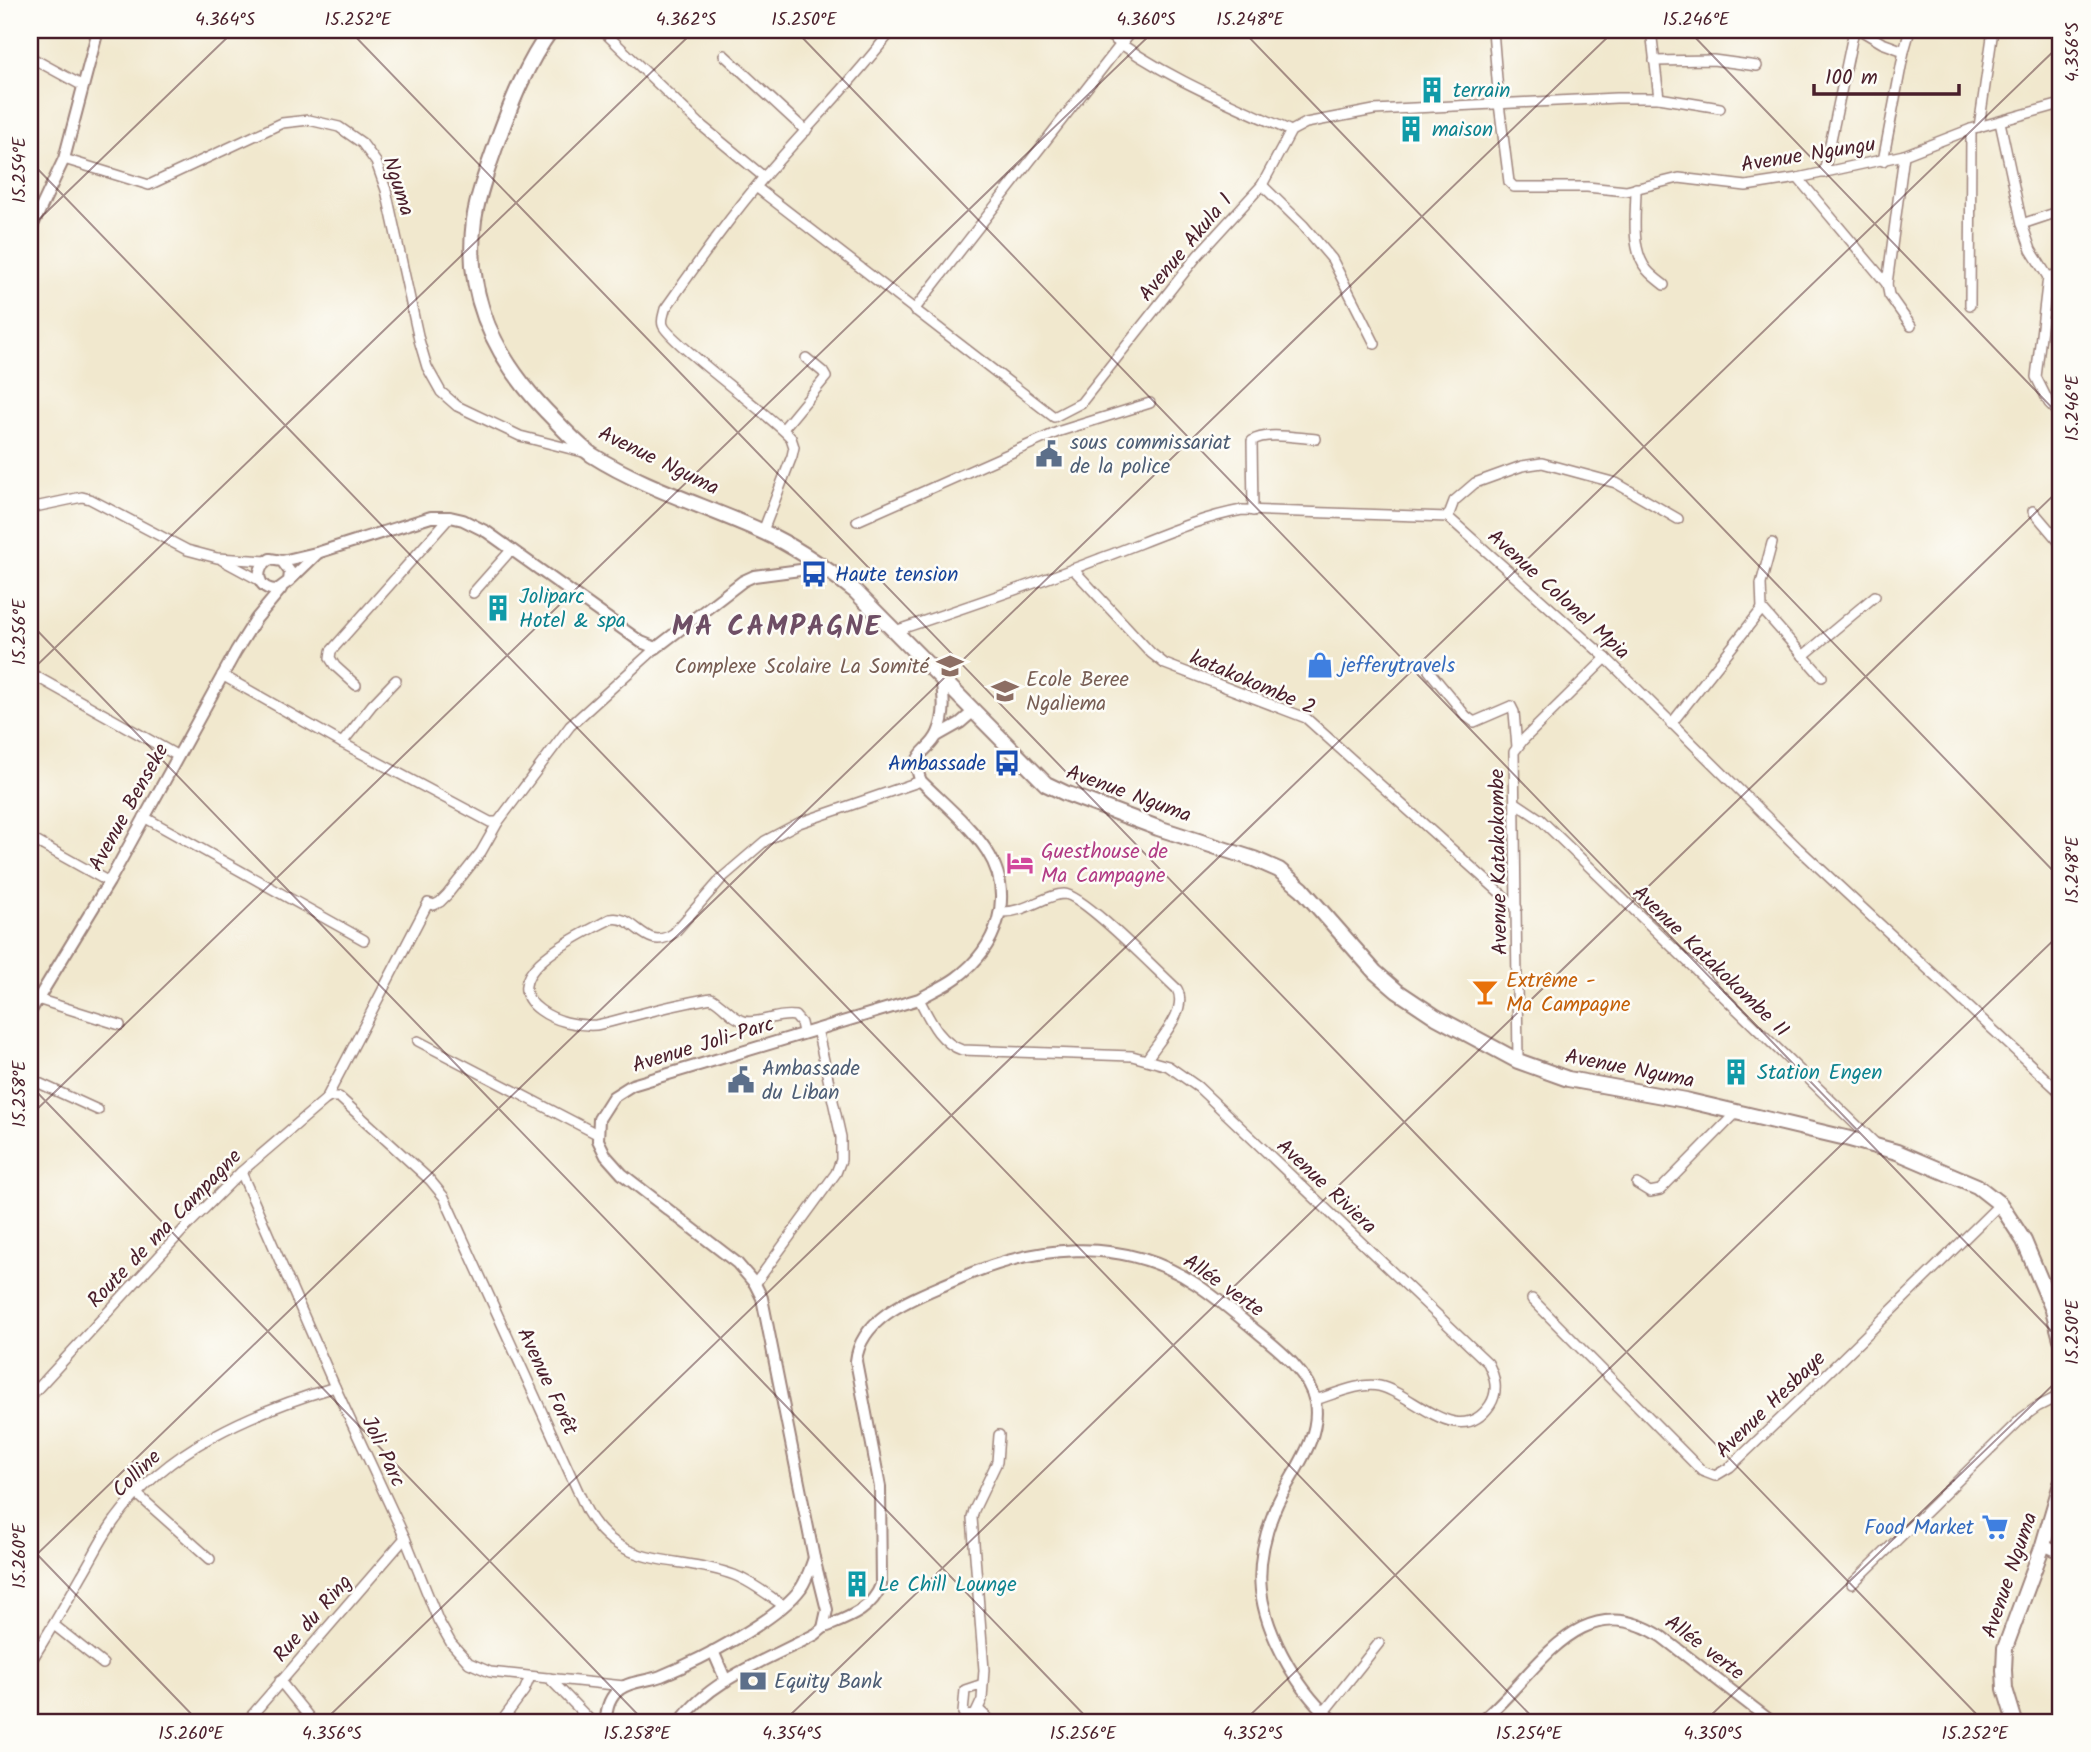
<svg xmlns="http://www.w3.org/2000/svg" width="2091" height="1752" viewBox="0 0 2091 1752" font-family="Kalam,sans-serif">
<rect width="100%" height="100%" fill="#fdfcf7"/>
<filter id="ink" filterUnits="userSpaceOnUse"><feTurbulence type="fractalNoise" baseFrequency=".0143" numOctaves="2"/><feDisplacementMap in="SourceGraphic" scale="14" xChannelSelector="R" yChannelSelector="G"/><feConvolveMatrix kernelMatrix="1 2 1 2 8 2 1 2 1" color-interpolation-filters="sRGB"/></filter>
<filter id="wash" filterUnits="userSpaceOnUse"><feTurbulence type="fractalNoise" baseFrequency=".00686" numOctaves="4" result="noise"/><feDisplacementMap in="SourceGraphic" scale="28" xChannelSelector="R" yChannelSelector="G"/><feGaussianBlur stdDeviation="1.57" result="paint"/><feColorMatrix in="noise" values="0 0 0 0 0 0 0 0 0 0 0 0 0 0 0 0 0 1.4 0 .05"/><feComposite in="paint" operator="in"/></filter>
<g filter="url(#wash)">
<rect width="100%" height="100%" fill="#f1e8ce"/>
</g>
<g filter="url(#ink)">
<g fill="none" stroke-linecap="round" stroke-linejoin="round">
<!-- minor casing -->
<g stroke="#9e847c" stroke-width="12">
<g id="minor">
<path d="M602 30 702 126 764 177"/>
<path d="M1102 30C1158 74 1226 102 1291 131"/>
<path d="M1493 30 1499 104 1509 182 1514 187H1587L1626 191 1679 178 1746 186 1798 178 1904 155 1971 129 2061 104"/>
<path d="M1651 30 1659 98"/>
<path d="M1860 30 1882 43 1904 51"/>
<path d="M724 55 806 131"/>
<path d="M30 57 83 86"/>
<path d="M1654 61 1713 60 1757 66"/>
<path d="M2000 122 2022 224 2031 250 2048 277 2036 377 2049 403 2061 415"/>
<path d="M1979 127 1993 30"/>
<path d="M64 159 149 185 282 123 309 120 339 127 362 143 376 162 386 190 419 340 427 367 441 392 457 406 520 436 583 452"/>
<path d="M1883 161 1904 51 1910 30"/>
<path d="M1824 173 1854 30"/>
<path d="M1798 178 1887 284 1889 295 1911 326"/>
<path d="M1262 185 1303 225 1332 259 1375 344"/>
<path d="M756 187 1054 417 1081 403 1198 255 1262 185 1291 131 1306 123 1374 110 1616 98H1659L1720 108"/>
<path d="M1636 188C1636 214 1630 249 1647 270 1652 276 1659 281 1664 285"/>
<path d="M2022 224 2061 211"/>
<path d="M2048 277 2061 273"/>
<path d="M1887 284 1904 155"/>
<path d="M1970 305 1971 129"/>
<path d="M914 310 1132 30"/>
<path d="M783 429 826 377 823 372 806 358"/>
<path d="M30 508 82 497 90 499 187 550 217 558 267 561"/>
<path d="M1253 511 1252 441C1264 431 1300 438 1316 439"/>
<path d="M2033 511 2061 544"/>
<path d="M1448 517 1454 501 1475 483 1522 466 1542 463 1616 483 1678 519"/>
<path d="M857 521 1060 431 1150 403"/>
<path d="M763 531 792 456 794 447 791 438C772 416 667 340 663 325 661 320 664 314 665 309 697 264 729 218 765 176 807 127 853 81 892 30"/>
<path d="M1772 543 1761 584 1762 609 1822 677"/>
<path d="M222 560 259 580"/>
<path d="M1073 569 1151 653 1165 664 1306 718 1517 908"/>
<path d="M473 593 512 549"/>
<path d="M895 631C963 608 1032 585 1099 559 1146 542 1193 519 1242 510L1448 517 1606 658 1798 848 2061 1093"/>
<path d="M1803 656 1875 596"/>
<path d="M1429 671 1466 716 1474 722 1511 706 1514 712 1517 747"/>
<path d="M30 673 178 756"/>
<path d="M222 675 342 743 490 822H498"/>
<path d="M356 685 335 666 330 658 331 651 450 517"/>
<path d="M1671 724 1762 609"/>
<path d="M342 743 372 705 396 680"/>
<path d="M1516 803 1540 819 1875 1143"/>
<path d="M144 817 364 940"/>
<path d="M30 838 109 882"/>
<path d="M1001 912C1026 913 1046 894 1064 894 1084 895 1158 972 1177 989 1189 1011 1158 1041 1147 1059"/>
<path d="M37 999 120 1025"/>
<path d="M919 999C930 1020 939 1042 962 1050L1132 1056 1168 1066 1198 1087 1488 1363C1495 1377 1499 1391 1490 1405 1459 1451 1413 1393 1379 1386 1359 1382 1333 1395 1315 1400"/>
<path d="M803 1032 801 1023 795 1016C777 1013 758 1025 744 1021 733 1019 723 1004 711 998 684 1003 658 1009 632 1016 620 1019 608 1023 596 1025 576 1026 555 1021 540 1010 490 974 586 933 610 919 636 913 645 954 674 933L723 877 765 841 799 823 921 781"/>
<path d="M418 1041 597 1134"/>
<path d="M1518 1061 1514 752 1523 740 1606 658"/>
<path d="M30 1079 98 1110"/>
<path d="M326 1099 428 903 434 905 440 902 447 895 481 852 498 822 570 726 656 648"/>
<path d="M241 1172 335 1387 405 1538 438 1620 451 1643 469 1663 490 1672 624 1686"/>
<path d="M1637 1184 1650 1192 1660 1190 1736 1113"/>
<path d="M755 1284 836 1173 841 1160V1137L817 1029"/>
<path d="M1532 1299 1702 1471 1715 1476 1730 1467 1799 1401 2000 1204"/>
<path d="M30 1397 185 1228 241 1172 325 1100 330 1097H339L430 1180 444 1197 587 1511C621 1572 679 1554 734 1575 752 1582 768 1595 784 1606"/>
<path d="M137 1494 210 1559"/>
<path d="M1852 1584 2022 1418 2037 1407 2061 1395"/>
<path d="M54 1625 103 1664"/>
<path d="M30 1663C48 1634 65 1605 82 1575 93 1557 102 1537 115 1520 167 1448 252 1412 335 1387"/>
<path d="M549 1678 592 1722"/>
<path d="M280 1681 313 1722"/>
<path d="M983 1684 984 1670 972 1518 974 1510 997 1462 999 1435"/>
<path d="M983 1684 982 1700 975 1715 965 1716 963 1713 965 1690Z"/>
<path d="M979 1710 992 1722"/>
<path d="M1489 1714 1496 1722"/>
<path d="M246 1722 405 1538"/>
<path d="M501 1722 524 1691 530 1677"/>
<path d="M1316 1722 1379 1643"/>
</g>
</g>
<!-- tertiary casing -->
<g stroke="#9e847c" stroke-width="14">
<g id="tertiary">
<path d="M30 231 64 159 98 30"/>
<path d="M282 561 290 572 289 581 277 590C257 590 253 569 270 559L282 561 320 552 431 517H450L463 520 487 532 641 642 656 648 743 581 754 576 823 567"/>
<path d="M289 581 318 553"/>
<path d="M937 736 960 723 974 711"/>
<path d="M30 1012 109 882 236 651 256 619 281 589"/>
<path d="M2043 1545 2061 1553"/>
<path d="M823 1628C847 1618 871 1611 881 1585L880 1487 856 1361C861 1315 917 1297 953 1281 1032 1245 1121 1234 1196 1284 1217 1298 1236 1314 1255 1330 1277 1348 1309 1372 1315 1402 1322 1441 1289 1475 1275 1509 1251 1569 1257 1611 1288 1665 1301 1687 1316 1707 1335 1722"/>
<path d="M713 1651 726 1681"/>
<path d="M606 1722C606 1710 609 1697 620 1689 630 1681 648 1681 661 1676 700 1660 777 1621 801 1588 807 1579 810 1569 814 1558"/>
<path d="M680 1722C711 1678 770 1659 816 1634L823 1628 827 1610 814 1558 762 1298 755 1284 737 1263 622 1174 606 1156 598 1140 599 1119 613 1097 632 1085 919 999C931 992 945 986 956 978 997 948 1016 896 987 851 970 825 943 803 921 781 908 751 929 754 938 733 946 715 944 697 941 678"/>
<path d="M1480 1722C1536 1677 1578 1582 1662 1637L1772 1722"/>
</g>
</g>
<!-- primary casing -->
<g stroke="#9e847c" stroke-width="18">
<g id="primary">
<path d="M551 30C527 63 512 101 498 139 489 165 478 193 474 220 464 296 495 358 546 411 561 426 575 443 592 455 644 488 706 506 761 531 795 546 826 568 855 591L1046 784 1065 793 1158 828 1254 859 1279 870 1302 889 1375 972 1397 991 1436 1017 1518 1061 1568 1079 1685 1100 1846 1138 1897 1152 1977 1186 2000 1204 2024 1241 2053 1310 2061 1339"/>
<path d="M2015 1722 2005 1689 2004 1670 2005 1648 2043 1545 2061 1484"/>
</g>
</g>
<!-- minor -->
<use href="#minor" stroke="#fff" stroke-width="9"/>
<!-- tertiary -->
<use href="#tertiary" stroke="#fff" stroke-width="10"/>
<!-- primary -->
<use href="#primary" stroke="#fff" stroke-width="14"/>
</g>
</g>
<!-- ticks -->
<path fill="none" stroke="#4a1f2b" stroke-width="2" stroke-opacity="0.45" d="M349 30 1984 1722M795 30 2061 1341M1242 30 2061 879M1688 30 2061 417M30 161 1537 1722M30 228 235 30M30 623 1091 1722M30 672 695 30M30 1085 645 1722M30 1116 1155 30M30 1547 199 1722M30 1561 1615 30M323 1722 2061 44M783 1722 2061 488M1243 1722 2061 933M1704 1722 2061 1377"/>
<!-- icons -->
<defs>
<g id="building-bare" transform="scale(2.1)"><path d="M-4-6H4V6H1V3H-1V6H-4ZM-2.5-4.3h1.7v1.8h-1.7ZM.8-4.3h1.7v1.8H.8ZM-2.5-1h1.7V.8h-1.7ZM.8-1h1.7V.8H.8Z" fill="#0f9aa8" stroke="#fdfcf7" stroke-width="2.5" paint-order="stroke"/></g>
<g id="civic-bare" transform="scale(2.1)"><path d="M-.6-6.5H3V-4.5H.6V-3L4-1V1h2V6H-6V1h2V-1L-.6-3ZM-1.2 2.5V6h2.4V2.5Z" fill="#5c6f8a" stroke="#fdfcf7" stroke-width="2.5" paint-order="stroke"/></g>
<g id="bus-bare" transform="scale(2.1)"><path d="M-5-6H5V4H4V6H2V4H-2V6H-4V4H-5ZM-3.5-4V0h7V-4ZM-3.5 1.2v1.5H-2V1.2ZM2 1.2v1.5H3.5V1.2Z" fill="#1a4fb4" stroke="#fdfcf7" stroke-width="2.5" paint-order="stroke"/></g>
<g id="shop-bare" transform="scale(2.1)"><path d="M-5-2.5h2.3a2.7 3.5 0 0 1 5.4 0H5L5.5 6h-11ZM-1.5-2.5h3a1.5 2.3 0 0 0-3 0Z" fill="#3f7fe0" stroke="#fdfcf7" stroke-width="2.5" paint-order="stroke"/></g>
<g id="school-bare" transform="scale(2.1)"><path d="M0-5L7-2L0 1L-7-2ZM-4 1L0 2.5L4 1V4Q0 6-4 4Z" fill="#8d6e63" stroke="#fdfcf7" stroke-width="2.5" paint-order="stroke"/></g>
<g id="hotel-bare" transform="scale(2.1)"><path d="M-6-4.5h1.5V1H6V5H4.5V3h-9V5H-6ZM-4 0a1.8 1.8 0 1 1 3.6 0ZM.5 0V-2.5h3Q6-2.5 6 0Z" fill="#d1479c" stroke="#fdfcf7" stroke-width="2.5" paint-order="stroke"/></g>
<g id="bar-bare" transform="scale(2.1)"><path d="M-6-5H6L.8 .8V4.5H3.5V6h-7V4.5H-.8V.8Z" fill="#e8710a" stroke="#fdfcf7" stroke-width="2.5" paint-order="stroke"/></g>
<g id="supermarket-bare" transform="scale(2.1)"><path d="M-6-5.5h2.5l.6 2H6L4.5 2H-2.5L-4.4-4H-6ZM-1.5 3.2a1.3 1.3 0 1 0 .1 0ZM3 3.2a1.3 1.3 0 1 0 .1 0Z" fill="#3f7fe0" stroke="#fdfcf7" stroke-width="2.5" paint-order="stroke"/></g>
<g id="bank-bare" transform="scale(2.1)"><path d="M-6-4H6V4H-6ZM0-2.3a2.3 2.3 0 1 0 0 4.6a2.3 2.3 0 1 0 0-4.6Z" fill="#5c6f8a" stroke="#fdfcf7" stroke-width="2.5" paint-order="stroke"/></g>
</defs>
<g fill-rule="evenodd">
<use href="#building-bare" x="1432" y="90"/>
<use href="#building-bare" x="1411" y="129"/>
<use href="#civic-bare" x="1049" y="454"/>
<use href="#bus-bare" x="814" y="574"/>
<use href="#building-bare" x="498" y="608"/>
<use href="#shop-bare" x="1320" y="665"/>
<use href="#school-bare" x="950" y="666"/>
<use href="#school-bare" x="1005" y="691"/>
<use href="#bus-bare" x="1007" y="763"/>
<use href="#hotel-bare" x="1020" y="863"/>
<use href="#bar-bare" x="1485" y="992"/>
<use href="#building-bare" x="1736" y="1072"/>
<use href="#civic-bare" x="741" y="1080"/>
<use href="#supermarket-bare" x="1995" y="1527"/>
<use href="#building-bare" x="857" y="1584"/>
<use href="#bank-bare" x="753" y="1681"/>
</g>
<g text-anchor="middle" stroke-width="5" stroke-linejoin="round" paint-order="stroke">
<!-- culture labels -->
<g font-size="21" fill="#0d838f" stroke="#fdfcf7" text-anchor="start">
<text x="1453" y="97">terrain</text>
<text x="1432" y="136">maison</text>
<text x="519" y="603">Joliparc<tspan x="519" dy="24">Hotel &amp; spa</tspan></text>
<text x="1757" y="1079">Station Engen</text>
<text x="878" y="1591">Le Chill Lounge</text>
</g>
<!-- street labels -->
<g font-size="21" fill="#4a1f2b" stroke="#fdfcf7">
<text transform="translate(1808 154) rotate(-9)" y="7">Avenue Ngungu</text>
<text transform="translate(399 186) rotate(72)" y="7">Nguma</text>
<text transform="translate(1185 247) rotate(-50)" y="7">Avenue Akula 1</text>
<text transform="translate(659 460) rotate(26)" y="7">Avenue Nguma</text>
<text transform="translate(1559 594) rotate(42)" y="7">Avenue Colonel Mpia</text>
<text transform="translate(1253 682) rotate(23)" y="7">katakokombe 2</text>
<text transform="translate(1129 793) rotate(20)" y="7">Avenue Nguma</text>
<text transform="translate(128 807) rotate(-61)" y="7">Avenue Benseke</text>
<text transform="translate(1498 862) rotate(-91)" y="7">Avenue Katakokombe</text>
<text transform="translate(1711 961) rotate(44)" y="7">Avenue Katakokombe II</text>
<text transform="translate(703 1044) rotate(-17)" y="7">Avenue Joli-Parc</text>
<text transform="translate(1630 1068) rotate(11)" y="7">Avenue Nguma</text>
<text transform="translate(1327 1186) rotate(43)" y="7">Avenue Riviera</text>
<text transform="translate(164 1228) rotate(-46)" y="7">Route de ma Campagne</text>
<text transform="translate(1224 1285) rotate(35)" y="7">Allée verte</text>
<text transform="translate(548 1381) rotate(65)" y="7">Avenue Forêt</text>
<text transform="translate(1770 1404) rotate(-44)" y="7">Avenue Hesbaye</text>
<text transform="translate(384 1451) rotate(65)" y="7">Joli Parc</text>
<text transform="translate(136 1473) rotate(-44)" y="7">Colline</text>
<text transform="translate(2009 1575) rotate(-71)" y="7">Avenue Nguma</text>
<text transform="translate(312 1618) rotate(-49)" y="7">Rue du Ring</text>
<text transform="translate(1705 1647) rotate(37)" y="7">Allée verte</text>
</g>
<!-- service labels -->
<g font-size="21" fill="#4e5e75" stroke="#fdfcf7" text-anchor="start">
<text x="1070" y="449">sous commissariat<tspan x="1070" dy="24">de la police</tspan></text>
<text x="762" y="1075">Ambassade<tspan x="762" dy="24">du Liban</tspan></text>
<text x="774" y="1688">Equity Bank</text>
</g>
<!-- transit labels -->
<g font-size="21" fill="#164399" stroke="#fdfcf7" text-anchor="start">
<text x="835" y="581">Haute tension</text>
<text x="986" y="770" text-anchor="end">Ambassade</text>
</g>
<!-- shop labels -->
<g font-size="21" fill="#366cbe" stroke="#fdfcf7" text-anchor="start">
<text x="1341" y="672">jefferytravels</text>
<text x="1974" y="1534" text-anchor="end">Food Market</text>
</g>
<!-- education labels -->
<g font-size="21" fill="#785e54" stroke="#fdfcf7" text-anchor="end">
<text x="929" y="673">Complexe Scolaire La Somité</text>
<text x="1026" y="686" text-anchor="start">Ecole Beree<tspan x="1026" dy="24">Ngaliema</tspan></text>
</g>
<!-- hotel labels -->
<g font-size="21" fill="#b23c85" stroke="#fdfcf7" text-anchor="start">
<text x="1041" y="858">Guesthouse de<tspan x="1041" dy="24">Ma Campagne</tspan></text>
</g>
<!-- food labels -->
<g font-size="21" fill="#c56008" stroke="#fdfcf7" text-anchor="start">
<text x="1506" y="987">Extrême -<tspan x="1506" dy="24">Ma Campagne</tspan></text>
</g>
<!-- district labels -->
<g font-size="28" font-weight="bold" letter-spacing="2" fill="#6e4e65" stroke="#fdfcf7">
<text x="777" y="635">MA CAMPAGNE</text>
</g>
</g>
<!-- margin -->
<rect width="2091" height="1752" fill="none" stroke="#fdfcf7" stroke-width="77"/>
<!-- scale -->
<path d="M1814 84v10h145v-10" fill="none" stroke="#4a1f2b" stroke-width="3.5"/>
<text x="1825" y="84" font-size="21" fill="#4a1f2b" stroke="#fdfcf7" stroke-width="5" paint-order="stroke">100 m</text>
<rect x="38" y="38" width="2014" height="1676" fill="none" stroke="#4a1f2b" stroke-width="2.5"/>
<g font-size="18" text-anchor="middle" fill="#4a1f2b">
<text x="225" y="25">4.364°S</text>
<text x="358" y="25">15.252°E</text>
<text x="686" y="25">4.362°S</text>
<text x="804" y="25">15.250°E</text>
<text x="1146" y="25">4.360°S</text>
<text x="1250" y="25">15.248°E</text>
<text x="1696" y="25">15.246°E</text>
<text transform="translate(2072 52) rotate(-90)" y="6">4.356°S</text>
<text transform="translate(19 170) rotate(-90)" y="6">15.254°E</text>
<text transform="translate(2072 408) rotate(-90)" y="6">15.246°E</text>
<text transform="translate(19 632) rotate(-90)" y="6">15.256°E</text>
<text transform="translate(2072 870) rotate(-90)" y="6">15.248°E</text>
<text transform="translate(19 1094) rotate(-90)" y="6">15.258°E</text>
<text transform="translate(2072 1332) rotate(-90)" y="6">15.250°E</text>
<text transform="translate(19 1556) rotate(-90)" y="6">15.260°E</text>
<text x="191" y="1739">15.260°E</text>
<text x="332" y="1739">4.356°S</text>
<text x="637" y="1739">15.258°E</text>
<text x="792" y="1739">4.354°S</text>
<text x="1083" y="1739">15.256°E</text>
<text x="1253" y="1739">4.352°S</text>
<text x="1529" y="1739">15.254°E</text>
<text x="1713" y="1739">4.350°S</text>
<text x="1975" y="1739">15.252°E</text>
</g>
</svg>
